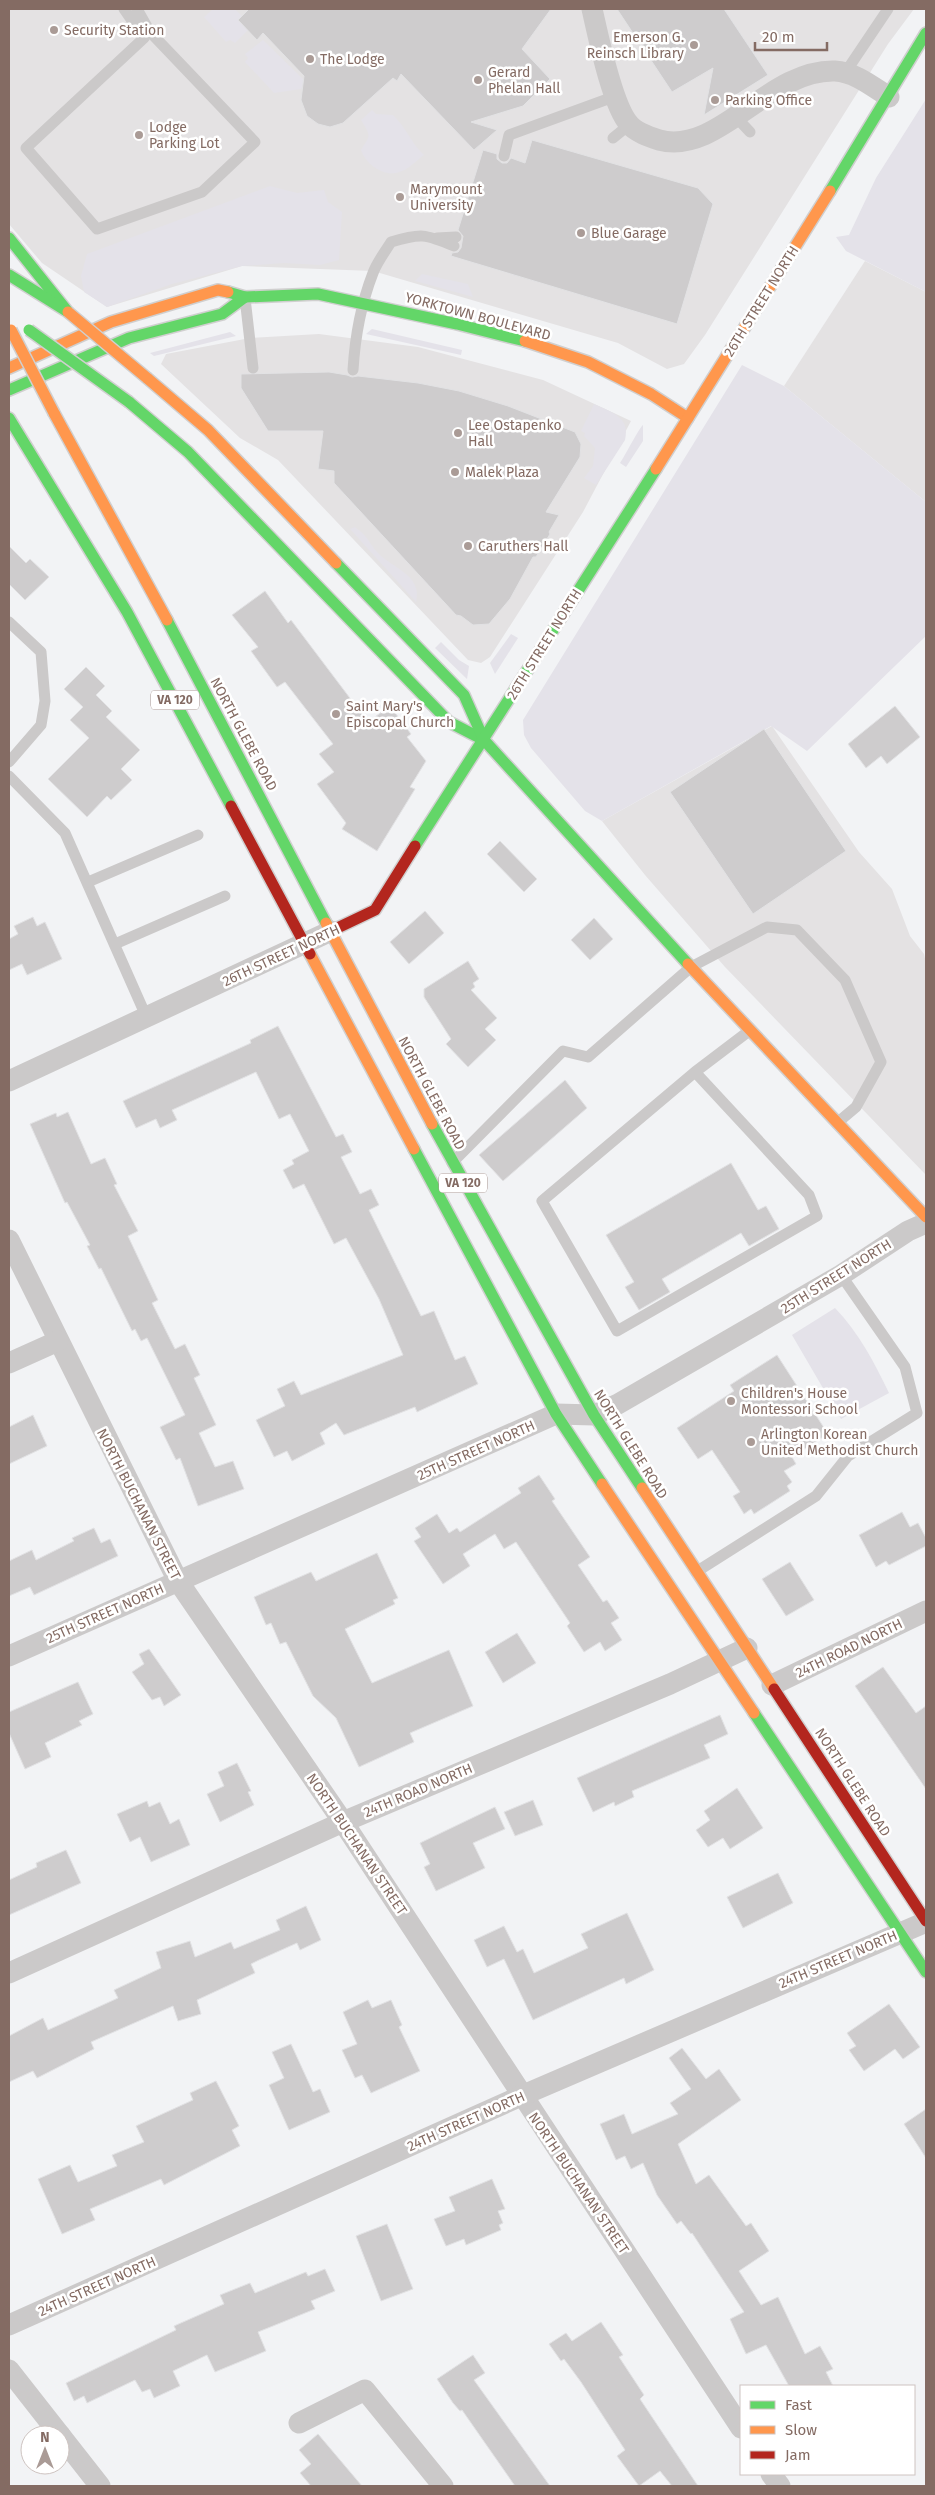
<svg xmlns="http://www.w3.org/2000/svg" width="935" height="2495" viewBox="0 0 935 2495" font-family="'Fira Sans',sans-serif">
<rect width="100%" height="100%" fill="#f2f3f5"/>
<!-- built -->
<g fill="#e4e2e3">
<path d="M9 9H914L888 44 705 335 684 364 667 369 618 343 373 271 242 266 107 307 42 263 9 224Z"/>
<path d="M865 261 926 292V502L784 386Z"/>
<path d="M319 334 418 347 543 380 631 421 583 512 490 657 481 663 468 660 278 460 240 438 161 364 166 354 250 338Z"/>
<path d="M772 726 859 852 892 889 910 936 924 954 926 963V1175L725 967 645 875 602 821Z"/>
</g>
<!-- green -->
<g fill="#e4e2e9">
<path d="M213 9H235L242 16 248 30 235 43 230 40 226 42 204 17Z"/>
<path d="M263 40 305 81 301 89 274 93 245 62 248 58 245 54Z"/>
<path d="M926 99V292L846 251 836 237 849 235 876 178Z"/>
<path d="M372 110 376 114 393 115C406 127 411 143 424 155 417 160 410 168 402 171 386 179 366 165 361 150 371 134 371 137 361 120Z"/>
<path d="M270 186 297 193 324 190 328 202 342 212 339 260 320 265 284 263 242 266 172 284 107 307 84 292 81 276 87 254Z"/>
<path d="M422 274 468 284 473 297 415 281Z"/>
<path d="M372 329 462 350 461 355 366 334Z"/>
<path d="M230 332 236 336 154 356 150 353Z"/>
<path d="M742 365 784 386 926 502V636L807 751 771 726 602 821 585 811 531 748 524 735 523 720Z"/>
<path d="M594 404C611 412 631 417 625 440L596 485 584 478 593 466 595 448 584 436 585 433 581 431Z"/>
<path d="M643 425V441L626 467 620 463C625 456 639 428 643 425Z"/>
<path d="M355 527C370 538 367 541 378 553 392 568 423 575 416 602L350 529Z"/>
<path d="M511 634 518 638 495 674 490 663Z"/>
<path d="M441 642 459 660 469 666 467 679 435 648Z"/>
<path d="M835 1308C859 1333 874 1362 889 1393L841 1419 792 1335Z"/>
</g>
<!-- building -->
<g fill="#cecccd" stroke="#e2e2e4">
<path d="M249 9H551L522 49 550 79 523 106 471 122 497 130 474 150 401 74 397 81 393 78 343 123 330 127 318 124 307 116 301 100 304 76 263 33 257 40 238 20Z"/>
<path d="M617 9H724L768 75 704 115 713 68 672 92Z"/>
<path d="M532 140 698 188 713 204 677 324 451 256 452 253 458 252 461 248 463 236 458 230 483 150 497 154V159L502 163H507L511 158 525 163Z"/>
<path d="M329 372 347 375 352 377 358 376 418 383 459 391 508 406 575 432 581 444 580 457 546 512 559 515 549 532 550 534 536 557H533L510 599 489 624 473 625 461 616 456 615 334 483V471L318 469 323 431H268L241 388V374Z"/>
<path d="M9 546 26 563 30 559 49 577 25 600 9 584Z"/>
<path d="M265 591 288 623 291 620 368 722 390 706 411 734 407 737 426 761 410 787 415 789 377 851 342 829 346 823 317 784 334 772 319 754 333 744 285 682 277 687 251 651 258 647 232 615Z"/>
<path d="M86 667 105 686 96 695 112 711 106 717 140 750 121 769 132 780 111 800 107 796 87 817 48 779 89 738 70 720 83 707 64 689Z"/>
<path d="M895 706 920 737 887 764 881 756 866 768 848 744Z"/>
<path d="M764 729 846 851 753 914 670 792Z"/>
<path d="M500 841 537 879 524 892 487 854Z"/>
<path d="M425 911 444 933 409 964 390 942Z"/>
<path d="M33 917 37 926 45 922 62 959 27 975 22 964 9 970V939L18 934 14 926Z"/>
<path d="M594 918 613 939 590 960 571 940Z"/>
<path d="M468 961 479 979 473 983 475 987 471 990 497 1018 485 1029 496 1040 468 1067 446 1044 451 1039 424 997V989Z"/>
<path d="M278 1026 336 1137 343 1134 352 1152 341 1157 360 1194 371 1189 379 1205 369 1210 421 1316 434 1311 455 1360 465 1356 478 1384 417 1412 415 1407 344 1435 336 1423 320 1433 325 1444 292 1461 287 1451 274 1457 256 1420 285 1406 277 1389 294 1381 301 1395 403 1355 379 1299 346 1238 334 1244 304 1184 293 1189 283 1170 294 1164 292 1160 309 1151 290 1114 279 1119 256 1072 172 1110 177 1120 160 1128 156 1119 136 1128 123 1101 251 1043 250 1040Z"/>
<path d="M565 1080 587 1108 503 1181 479 1155Z"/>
<path d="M68 1112 91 1164 105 1158 117 1184 114 1185 138 1231 128 1236 158 1300 152 1303 175 1349 185 1344 200 1375 194 1378 216 1425 199 1433 215 1467 233 1461 244 1489 198 1506 180 1458 176 1460 160 1427 185 1415 147 1338 141 1341 135 1329 132 1331 101 1268 99 1269 87 1246 90 1245 67 1202 65 1203 30 1124 56 1113 57 1117Z"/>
<path d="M731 1163 758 1210 766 1206 779 1229 749 1246 741 1233 662 1279 670 1292 639 1310 625 1287 634 1282 606 1235Z"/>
<path d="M777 1355 828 1434 792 1457 796 1464 784 1471 792 1482 787 1486 790 1491 754 1514 751 1509 744 1514 733 1496 740 1492 712 1450 698 1459 677 1428 734 1391 730 1385Z"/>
<path d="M33 1415 47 1446 9 1464V1427Z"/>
<path d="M539 1475 555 1499 552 1501 590 1557 578 1565 603 1602 607 1600 619 1618 611 1623 622 1640 605 1651 600 1642 584 1652 567 1626 570 1623 516 1542 504 1549 495 1534 463 1554 470 1566 443 1584 414 1541 421 1537 415 1528 437 1514 449 1533 457 1528 460 1532 521 1493 518 1488Z"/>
<path d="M902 1512 910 1527 918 1523 926 1538V1546L889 1565 886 1561 876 1567 859 1535Z"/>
<path d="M94 1528 101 1543 110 1539 118 1556 34 1595 30 1587 9 1596V1561L32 1550 36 1560 74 1541 72 1538Z"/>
<path d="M377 1553 398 1598 393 1600 395 1604 345 1629 372 1683 449 1650 473 1706 410 1733 414 1742 359 1767 336 1718 313 1696 286 1642 280 1644 271 1623 266 1625 254 1597 311 1572 316 1581Z"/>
<path d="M790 1562 814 1600 786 1616 762 1579Z"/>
<path d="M517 1633 536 1663 503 1683 485 1652Z"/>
<path d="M149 1649 181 1695 164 1706 160 1697 152 1700 132 1672 144 1664 139 1654Z"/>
<path d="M883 1667 916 1713 926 1706V1789L855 1686Z"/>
<path d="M78 1682 93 1714 79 1721 82 1725 45 1743 51 1757 25 1769 9 1733V1712Z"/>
<path d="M720 1715 728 1734 704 1745 710 1758 632 1791 634 1797 615 1806 614 1802 593 1812 577 1778Z"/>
<path d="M237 1763 251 1791 248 1792 254 1805 220 1822 207 1794 224 1786 218 1772Z"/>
<path d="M737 1788 763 1828 730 1849 723 1838 708 1847 696 1830 710 1820 704 1811Z"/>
<path d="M533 1800 543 1825 515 1836 504 1812Z"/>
<path d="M147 1801 149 1807 160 1802 170 1824 179 1819 190 1845 151 1862 140 1837 130 1842 117 1814Z"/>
<path d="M495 1807 505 1829 473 1843 485 1868 436 1891 424 1867 430 1864 420 1843Z"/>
<path d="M66 1850 81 1883 9 1915V1880L37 1867 36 1863Z"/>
<path d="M778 1873 793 1903 743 1928 727 1897Z"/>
<path d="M306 1906 321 1940 300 1950 297 1943 259 1960 251 1964 255 1973 197 2000 201 2014 178 2021 173 2006 91 2042 94 2049 37 2078 33 2071 9 2082V2036L43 2018 48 2030 118 1998 114 1990 161 1968 156 1952 190 1941 195 1957 231 1942 234 1949 280 1930 276 1920Z"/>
<path d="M627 1913 654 1970 626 1984 624 1978 533 2020 504 1959 487 1967 474 1940 504 1926 517 1952 523 1949 534 1973 588 1948 581 1934Z"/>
<path d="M368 2000 372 2008 391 2000 402 2025 399 2027 420 2071 371 2093 362 2075 355 2078 342 2050 357 2044 343 2012Z"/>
<path d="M889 2004 920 2047 903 2059 895 2049 864 2071 849 2050 856 2046 847 2033Z"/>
<path d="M291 2044 313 2092 320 2089 330 2112 289 2130 269 2085 284 2078 272 2052Z"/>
<path d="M682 2048 706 2079 719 2069 741 2100 678 2144 696 2184 709 2175 746 2226 751 2223 769 2251 739 2271 761 2305 778 2297 805 2354 820 2346 833 2369 826 2372 833 2386H789L766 2345 746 2354 730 2319 744 2312 692 2233 691 2234 681 2221 677 2224 657 2195 643 2163 631 2169 625 2156 616 2160 600 2124 624 2114 632 2134 678 2114 670 2103 691 2089 669 2058Z"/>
<path d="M216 2081 239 2126 232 2130 240 2146 164 2185 161 2179 90 2209 95 2220 62 2234 38 2179 70 2165 78 2182 117 2166 112 2155 144 2142 136 2126 193 2100 190 2093Z"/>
<path d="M926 2109V2158L904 2124Z"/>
<path d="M492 2179 505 2209 498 2211 503 2223 499 2225 501 2230 466 2245 464 2239 446 2246 434 2219 455 2211 449 2197Z"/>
<path d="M387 2224 413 2289 381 2301 356 2236Z"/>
<path d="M325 2269 335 2291 311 2301 315 2309 258 2332 266 2351 215 2372 207 2355 173 2371 180 2386 154 2398 150 2389 142 2392 135 2380 87 2403 84 2396 74 2401 66 2383 176 2330 174 2326 224 2304 220 2295 250 2283 255 2293 306 2272 308 2276Z"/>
<path d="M601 2322 623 2355 619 2357 644 2395 640 2399 698 2486H672L660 2471 639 2486 617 2456 625 2450 581 2382 564 2359 561 2361 549 2344 566 2333 572 2341Z"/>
<path d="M473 2355 485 2373 474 2380 550 2486H515L462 2410 460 2411 453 2403 437 2379Z"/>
<path d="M318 2434 362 2486H311L300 2473 311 2464 299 2450Z"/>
</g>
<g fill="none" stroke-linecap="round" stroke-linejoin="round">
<!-- fast casing -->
<g stroke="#d0cfcf" stroke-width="14">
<g id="fast">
<path d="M830 191 926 33"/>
<path d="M9 238 68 312"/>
<path d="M9 275 65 310"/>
<path d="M228 292 245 297 318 294 457 324 525 341"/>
<path d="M9 390 129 338 222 314 245 297"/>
<path d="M129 402 188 452 449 722 484 740"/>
<path d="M9 418 127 612 231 806"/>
<path d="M336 563 464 695 484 740 688 964"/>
<path d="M167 620 326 923"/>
<path d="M415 846 656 469"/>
<path d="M432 1124 594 1415 642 1488"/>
<path d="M414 1149 556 1414 602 1484"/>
<path d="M754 1713 926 1972"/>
</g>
</g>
<!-- slow casing -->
<g stroke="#d0cfcf" stroke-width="14">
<g id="slow">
<path d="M525 341 588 362 651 394 688 418"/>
<path d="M9 368 111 322 218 290 228 292"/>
<path d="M147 378 208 430 336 563"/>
<path d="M54 413 167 620"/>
<path d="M656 469 830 191"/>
<path d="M326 923 432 1124"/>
<path d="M310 954 414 1149"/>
<path d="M688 964 926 1217"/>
<path d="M602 1484 754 1713"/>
<path d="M642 1488 774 1689"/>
</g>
</g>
<!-- jam casing -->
<g stroke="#d0cfcf" stroke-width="14">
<g id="jam">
<path d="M231 806 310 954"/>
<path d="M331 931 375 910 415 846"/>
<path d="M774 1689 926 1921"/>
</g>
</g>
<!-- lane -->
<g stroke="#cbc9c9" stroke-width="11">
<path d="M124 9 144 38 26 148 97 229 202 192 255 142 150 32 137 9"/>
<path d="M845 73 888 9"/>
<path d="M735 116 750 132"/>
<path d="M613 138 629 125"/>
<path d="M504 156 509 135 616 96"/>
<path d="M437 238 456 237"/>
<path d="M245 298 253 368"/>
<path d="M353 370C355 337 361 304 373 273 377 262 385 252 391 242 421 233 425 234 454 246"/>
<path d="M9 622 41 652 45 701 41 725 9 762"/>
<path d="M9 776 65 833 146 1016"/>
<path d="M88 882 198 835"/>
<path d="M115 944 225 896"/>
<path d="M695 1072 542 1201 617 1331 817 1216 809 1195 695 1072 749 1031"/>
<path d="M452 1163 563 1051 588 1057 691 967 767 927 797 930 845 980 881 1062 856 1107 837 1123"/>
<path d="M696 1572 816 1496 848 1456 917 1413 905 1367 841 1275"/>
</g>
<!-- street -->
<g stroke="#cbc9c9" stroke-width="21">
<path d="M592 9C598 35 612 105 629 124 635 132 650 137 659 140 719 156 768 69 835 71 855 72 873 87 889 97"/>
<path d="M9 1081 331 931"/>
<path d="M9 1240 178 1581 343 1822 741 2428"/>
<path d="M9 1363 58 1341"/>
<path d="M9 1656 556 1414 594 1415 618 1404 841 1275 908 1231 926 1223"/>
<path d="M772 1685 926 1611"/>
<path d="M9 1973 343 1822 670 1684 747 1648"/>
<path d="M9 2325 521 2096 926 1922"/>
<path d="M9 2370 60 2435"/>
<path d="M299 2423 365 2390 443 2486"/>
<path d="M60 2435 100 2486"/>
<path d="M771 2474 780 2486"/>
</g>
<!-- fast -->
<use href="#fast" stroke="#63d668" stroke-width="11"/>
<!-- slow -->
<use href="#slow" stroke="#ff974d" stroke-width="11"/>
<!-- jam -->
<use href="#jam" stroke="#b3261e" stroke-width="11"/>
<!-- fast-bridge casing -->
<g stroke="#d0cfcf" stroke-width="14" stroke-linecap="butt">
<path id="fast-bridge" d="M29 330 129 402"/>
</g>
<!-- slow-bridge casing -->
<g stroke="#d0cfcf" stroke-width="14" stroke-linecap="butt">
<g id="slow-bridge">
<path d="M68 312 147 378"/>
<path d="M11 330 54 413"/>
</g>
</g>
<!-- fast-bridge -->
<use href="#fast-bridge" stroke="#63d668" stroke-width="11"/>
<!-- slow-bridge -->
<use href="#slow-bridge" stroke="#ff974d" stroke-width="11"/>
</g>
<!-- markers -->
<g fill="#aa9b96" stroke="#fff" stroke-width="2">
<circle cx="54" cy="30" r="5"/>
<circle cx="694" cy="45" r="5"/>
<circle cx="310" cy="59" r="5"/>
<circle cx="478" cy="80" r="5"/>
<circle cx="715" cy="100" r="5"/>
<circle cx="139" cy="135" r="5"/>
<circle cx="400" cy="197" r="5"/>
<circle cx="581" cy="233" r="5"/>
<circle cx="458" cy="433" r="5"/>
<circle cx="455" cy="472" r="5"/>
<circle cx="468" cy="546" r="5"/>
<circle cx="336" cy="714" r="5"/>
<circle cx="731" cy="1401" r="5"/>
<circle cx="751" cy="1442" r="5"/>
</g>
<g text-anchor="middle" stroke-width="5" stroke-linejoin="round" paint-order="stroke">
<!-- shield labels -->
<g fill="#fff" stroke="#a99792" stroke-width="1">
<rect x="151" y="690.5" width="48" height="19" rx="4"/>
<rect x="439" y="1173.5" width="48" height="19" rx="4"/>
</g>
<g font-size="12" font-weight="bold" fill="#846b63">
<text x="175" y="704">VA 120</text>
<text x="463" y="1187">VA 120</text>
</g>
<!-- poi labels -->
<g font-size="14" fill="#846b63" stroke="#fff" text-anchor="start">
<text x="64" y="35">Security Station</text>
<text x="684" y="42" text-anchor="end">Emerson G.<tspan x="684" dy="16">Reinsch Library</tspan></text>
<text x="320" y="64">The Lodge</text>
<text x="488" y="77">Gerard<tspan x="488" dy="16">Phelan Hall</tspan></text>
<text x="725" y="105">Parking Office</text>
<text x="149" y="132">Lodge<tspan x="149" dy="16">Parking Lot</tspan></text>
<text x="410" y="194">Marymount<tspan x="410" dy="16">University</tspan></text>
<text x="591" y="238">Blue Garage</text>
<text x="468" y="430">Lee Ostapenko<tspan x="468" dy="16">Hall</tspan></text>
<text x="465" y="477">Malek Plaza</text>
<text x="478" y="551">Caruthers Hall</text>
<text x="346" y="711">Saint Mary's<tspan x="346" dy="16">Episcopal Church</tspan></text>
<text x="741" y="1398">Children's House<tspan x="741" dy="16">Montessori School</tspan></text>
<text x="761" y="1439">Arlington Korean<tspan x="761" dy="16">United Methodist Church</tspan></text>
</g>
<!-- street labels -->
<g font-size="14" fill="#846b63" stroke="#fff">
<text transform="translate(761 301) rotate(-58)" y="5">26TH STREET NORTH</text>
<text transform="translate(478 316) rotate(15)" y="5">YORKTOWN BOULEVARD</text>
<text transform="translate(544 644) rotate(-58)" y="5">26TH STREET NORTH</text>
<text transform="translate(244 734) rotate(62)" y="5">NORTH GLEBE ROAD</text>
<text transform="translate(281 955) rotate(-25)" y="5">26TH STREET NORTH</text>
<text transform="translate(432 1093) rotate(62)" y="5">NORTH GLEBE ROAD</text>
<text transform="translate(836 1276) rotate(-32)" y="5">25TH STREET NORTH</text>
<text transform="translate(631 1444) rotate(58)" y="5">NORTH GLEBE ROAD</text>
<text transform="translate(476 1450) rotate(-24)" y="5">25TH STREET NORTH</text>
<text transform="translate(139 1504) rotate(63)" y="5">NORTH BUCHANAN STREET</text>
<text transform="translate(105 1613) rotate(-24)" y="5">25TH STREET NORTH</text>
<text transform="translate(849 1648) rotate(-26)" y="5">24TH ROAD NORTH</text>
<text transform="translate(853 1782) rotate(57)" y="5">NORTH GLEBE ROAD</text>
<text transform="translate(418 1790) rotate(-23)" y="5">24TH ROAD NORTH</text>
<text transform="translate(357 1844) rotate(56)" y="5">NORTH BUCHANAN STREET</text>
<text transform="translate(838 1959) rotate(-23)" y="5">24TH STREET NORTH</text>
<text transform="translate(466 2121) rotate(-24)" y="5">24TH STREET NORTH</text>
<text transform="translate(579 2183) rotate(56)" y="5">NORTH BUCHANAN STREET</text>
<text transform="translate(97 2286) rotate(-24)" y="5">24TH STREET NORTH</text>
</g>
</g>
<!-- border -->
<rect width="935" height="2495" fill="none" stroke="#846b63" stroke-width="20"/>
<!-- legend -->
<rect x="740" y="2385" width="175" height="90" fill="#ffffff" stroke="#cec4c1"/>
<rect x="750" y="2401" width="25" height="8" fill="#63d668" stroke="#cec4c1"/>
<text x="785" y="2410" font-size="15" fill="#846b63">Fast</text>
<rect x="750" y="2426" width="25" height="8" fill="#ff974d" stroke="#cec4c1"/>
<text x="785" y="2435" font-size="15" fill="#846b63">Slow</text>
<rect x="750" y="2451" width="25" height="8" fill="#b3261e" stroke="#cec4c1"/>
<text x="785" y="2460" font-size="15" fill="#846b63">Jam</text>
<!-- north arrow -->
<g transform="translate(45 2450)"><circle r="24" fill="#ffffff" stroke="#cec4c1"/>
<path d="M0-4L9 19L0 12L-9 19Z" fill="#aa9b96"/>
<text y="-8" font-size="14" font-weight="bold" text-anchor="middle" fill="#846b63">N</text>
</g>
<!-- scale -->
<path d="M755 42v8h72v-8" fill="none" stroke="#846b63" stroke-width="2.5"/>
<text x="762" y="42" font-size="15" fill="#846b63" stroke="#ffffff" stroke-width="4" paint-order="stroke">20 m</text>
</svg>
